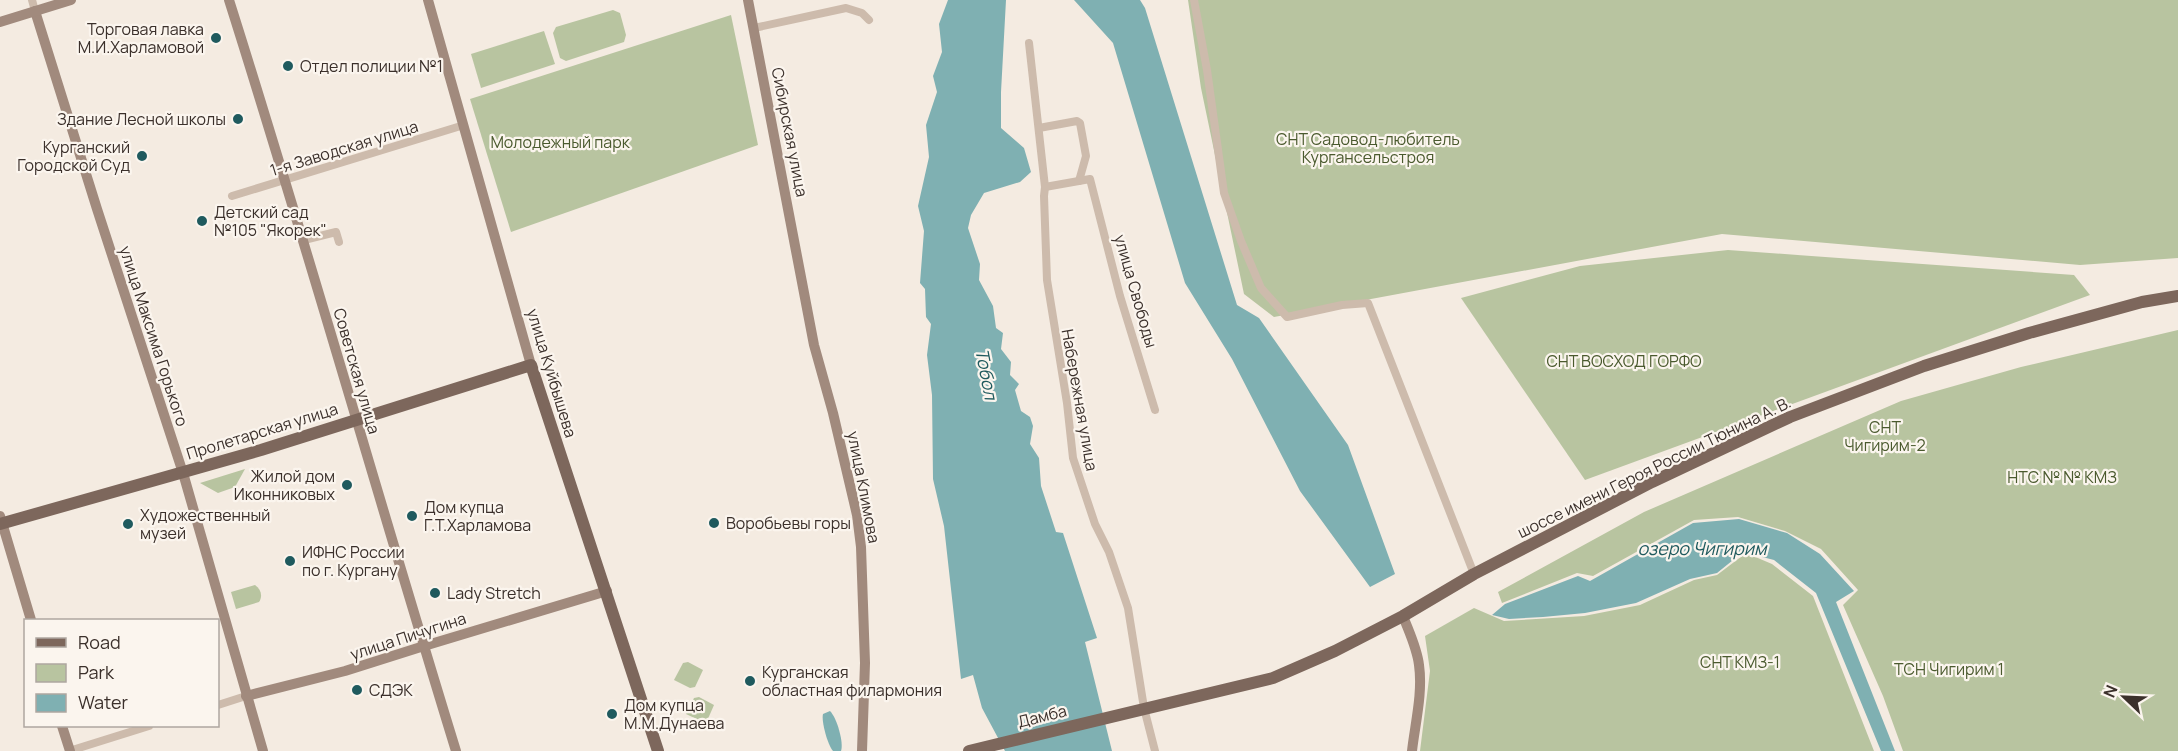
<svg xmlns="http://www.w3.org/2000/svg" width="2178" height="751" viewBox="0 0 2178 751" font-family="Manrope,sans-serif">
<rect width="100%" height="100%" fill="#f4ebe1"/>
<!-- green -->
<g fill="#b8c4a0">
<path d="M1188 0H2178V258L2080 265 1722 234 1274 317 1244 294 1201 88Z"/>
<path d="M613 10 620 13 626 35 624 42 566 61 560 58 553 33 556 27Z"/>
<path d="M731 15 758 145 511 232 470 99Z"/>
<path d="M544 31 555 64 481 88 471 54Z"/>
<path d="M1728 250 2074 275 2090 295 1585 480 1461 298 1580 266Z"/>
<path d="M2178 330V751H1903L1883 696 1843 605 1858 590 1821 549 1785 531 1738 517 1694 520 1593 576 1577 573 1502 603 1498 592 1644 512 1901 401 2021 367Z"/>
<path d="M245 469 235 487 218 493 200 483Z"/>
<path d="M1746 553 1772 564 1813 596 1874 751H1420L1430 671 1425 636 1474 608 1504 621 1584 616 1640 605 1694 580 1717 575Z"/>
<path d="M255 585C261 589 263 596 259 602L236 609 231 592Z"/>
<path d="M688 662 703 670 695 687 690 688 674 680 683 663Z"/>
<path d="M699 697 714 705 707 721 703 722 686 714 694 698Z"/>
</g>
<!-- water -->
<g fill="#7fb0b2">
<path d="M948 0H1006L1001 92V128L1024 148 1031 172 1020 182 984 193 971 215 968 228 980 264 979 280 993 306 996 328 1003 333 1001 349 1011 362 1010 375 1019 384 1015 390 1021 411 1030 417 1033 426 1030 444 1039 458 1041 486 1056 532 1063 533 1097 638 1085 642 1112 751H1005L982 708 973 675 961 679 944 526 933 479 932 395 927 355 931 324 926 317 925 289 920 283 924 231 918 206 929 157 926 125 937 92 933 76 942 52 939 24Z"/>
<path d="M1074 0H1140L1145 8 1237 305 1259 318 1348 445 1395 574 1370 587 1300 491 1232 359 1185 283 1113 43Z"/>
<path d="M1739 519 1787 533 1820 554 1854 591 1836 602 1895 751H1881L1816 593 1774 560 1743 552 1717 573 1690 579 1636 603 1585 613 1543 617 1509 619 1492 615 1505 604 1578 576 1590 581 1693 523Z"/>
<path d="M830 711C837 718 844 743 841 751H833C828 746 821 721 823 714Z"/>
</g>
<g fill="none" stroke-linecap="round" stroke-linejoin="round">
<!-- street -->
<g stroke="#cdbbac" stroke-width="8">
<path d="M32 0 35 11"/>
<path d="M1194 0 1207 70 1224 193 1241 241 1261 288 1287 317 1342 305 1368 303 1474 574"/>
<path d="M754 28 846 8 862 13 869 20"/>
<path d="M1029 43 1045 187 1044 196 1047 280 1067 403 1073 458 1095 524 1109 552 1128 608 1144 708 1155 751"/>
<path d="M1039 128 1077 121 1080 123 1086 156 1079 181"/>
<path d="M1045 187 1090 179 1120 296 1155 410"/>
<path d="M232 196 464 125"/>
<path d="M304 240 336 232 339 242"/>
<path d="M218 705 246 696"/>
<path d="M69 751 149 726"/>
</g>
<!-- secondary -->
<g stroke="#a18a7d" stroke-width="10">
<path d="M229 0C308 249 379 501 456 751"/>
<path d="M428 0 531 365"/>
<path d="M748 0 814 345 833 413 857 515 861 547 865 663 862 751"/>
<path d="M35 11 97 209 183 473 263 751"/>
<path d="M0 22 71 0"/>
<path d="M0 516 31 620"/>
<path d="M1403 616C1409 632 1417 648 1419 665 1423 693 1415 724 1412 751"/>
<path d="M246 696 345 671 424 646 607 591"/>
<path d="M62 726 70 751"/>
</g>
<!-- primary -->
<g stroke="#7d675c" stroke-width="12">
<path d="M0 524 261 450 531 365 658 751"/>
<path d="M969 751 1273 678 1335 651 1403 616 1474 574 1652 482 1790 417 1924 366 2029 333 2142 302 2178 296"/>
</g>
</g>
<!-- markers -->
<g fill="#1f5a5e" stroke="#fbf5ee" stroke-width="2">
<circle cx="216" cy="38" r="6"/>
<circle cx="288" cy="66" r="6"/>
<circle cx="238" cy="119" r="6"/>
<circle cx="142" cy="156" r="6"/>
<circle cx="202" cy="221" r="6"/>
<circle cx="347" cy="485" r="6"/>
<circle cx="412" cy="516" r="6"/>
<circle cx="714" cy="523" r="6"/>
<circle cx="128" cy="524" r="6"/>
<circle cx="290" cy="561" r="6"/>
<circle cx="435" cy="593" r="6"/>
<circle cx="750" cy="681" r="6"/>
<circle cx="357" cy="690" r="6"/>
<circle cx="612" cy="714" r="6"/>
</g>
<g text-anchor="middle" stroke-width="4.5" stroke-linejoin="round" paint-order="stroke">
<!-- poi labels -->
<g font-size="16" fill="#3b302b" stroke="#fbf5ee" text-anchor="start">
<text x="204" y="35" text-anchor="end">Торговая лавка<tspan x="204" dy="18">М.И.Харламовой</tspan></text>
<text x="300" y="72">Отдел полиции №1</text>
<text x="226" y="125" text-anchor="end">Здание Лесной школы</text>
<text x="130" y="153" text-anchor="end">Курганский<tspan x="130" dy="18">Городской Суд</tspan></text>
<text x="214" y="218">Детский сад<tspan x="214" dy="18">№105 "Якорек"</tspan></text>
<text x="335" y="482" text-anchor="end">Жилой дом<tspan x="335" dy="18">Иконниковых</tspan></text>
<text x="424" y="513">Дом купца<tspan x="424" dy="18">Г.Т.Харламова</tspan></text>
<text x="140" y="521">Художественный<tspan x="140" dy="18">музей</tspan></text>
<text x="726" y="529">Воробьевы горы</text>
<text x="302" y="558">ИФНС России<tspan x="302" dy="18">по г. Кургану</tspan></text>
<text x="447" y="599">Lady Stretch</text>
<text x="762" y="678">Курганская<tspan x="762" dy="18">областная филармония</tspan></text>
<text x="369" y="696">СДЭК</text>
<text x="624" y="711">Дом купца<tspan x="624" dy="18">М.М.Дунаева</tspan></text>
</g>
<!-- street labels -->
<g font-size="16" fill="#3b302b" stroke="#fbf5ee">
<text transform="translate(790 132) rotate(79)" y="6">Сибирская улица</text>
<text transform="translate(344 148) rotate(-17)" y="6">1-я Заводская улица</text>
<text transform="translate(1136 291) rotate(74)" y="6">улица Свободы</text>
<text transform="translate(154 336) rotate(72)" y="6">улица Максима Горького</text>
<text transform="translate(357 371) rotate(74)" y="6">Советская улица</text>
<text transform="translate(552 373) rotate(73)" y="6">улица Куйбышева</text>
<text transform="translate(1080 400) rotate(80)" y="6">Набережная улица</text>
<text transform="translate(262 431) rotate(-17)" y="6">Пролетарская улица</text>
<text transform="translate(1654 467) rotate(-26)" y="6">шоссе имени Героя России Тюнина А. В.</text>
<text transform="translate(864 487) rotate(79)" y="6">улица Климова</text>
<text transform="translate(408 636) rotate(-18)" y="6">улица Пичугина</text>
<text transform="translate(1042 716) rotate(-14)" y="6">Дамба</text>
</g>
<!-- park labels -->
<g font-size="16" fill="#4a5a2e" stroke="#fbf5ee">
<text x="1368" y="145">СНТ Садовод-любитель<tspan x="1368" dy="18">Кургансельстроя</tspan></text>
<text x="560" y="148">Молодежный парк</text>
<text x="1624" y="367">СНТ ВОСХОД ГОРФО</text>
<text x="1885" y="433">СНТ<tspan x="1885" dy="18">Чигирим-2</tspan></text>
<text x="2062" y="483">НТС № № КМЗ</text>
<text x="1740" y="668">СНТ КМЗ-1</text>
<text x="1949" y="675">ТСН Чигирим 1</text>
</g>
<!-- water labels -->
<g font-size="18" font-style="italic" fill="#1f5a5e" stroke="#fbf5ee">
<text transform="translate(986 374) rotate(79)" y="6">Тобол</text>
<text x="1702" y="555">озеро Чигирим</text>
</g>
</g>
<!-- legend -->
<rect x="24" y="619" width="195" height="108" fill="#fbf5ee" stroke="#aea6a0" stroke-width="1.5"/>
<rect x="36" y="638" width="30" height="9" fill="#7d675c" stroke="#aea6a0" stroke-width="1.5"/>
<text x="78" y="649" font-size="18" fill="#3b302b">Road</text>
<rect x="36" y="664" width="30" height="18" fill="#b8c4a0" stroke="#aea6a0" stroke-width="1.5"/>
<text x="78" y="679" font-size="18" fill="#3b302b">Park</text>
<rect x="36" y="694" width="30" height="18" fill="#7fb0b2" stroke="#aea6a0" stroke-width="1.5"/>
<text x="78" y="709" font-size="18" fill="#3b302b">Water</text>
<!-- north arrow -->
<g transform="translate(2124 697) rotate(293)" stroke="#fbf5ee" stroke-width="4.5" paint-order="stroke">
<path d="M0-4.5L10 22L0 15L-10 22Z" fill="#3b302b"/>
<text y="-9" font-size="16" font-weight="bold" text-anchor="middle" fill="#3b302b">N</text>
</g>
</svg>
